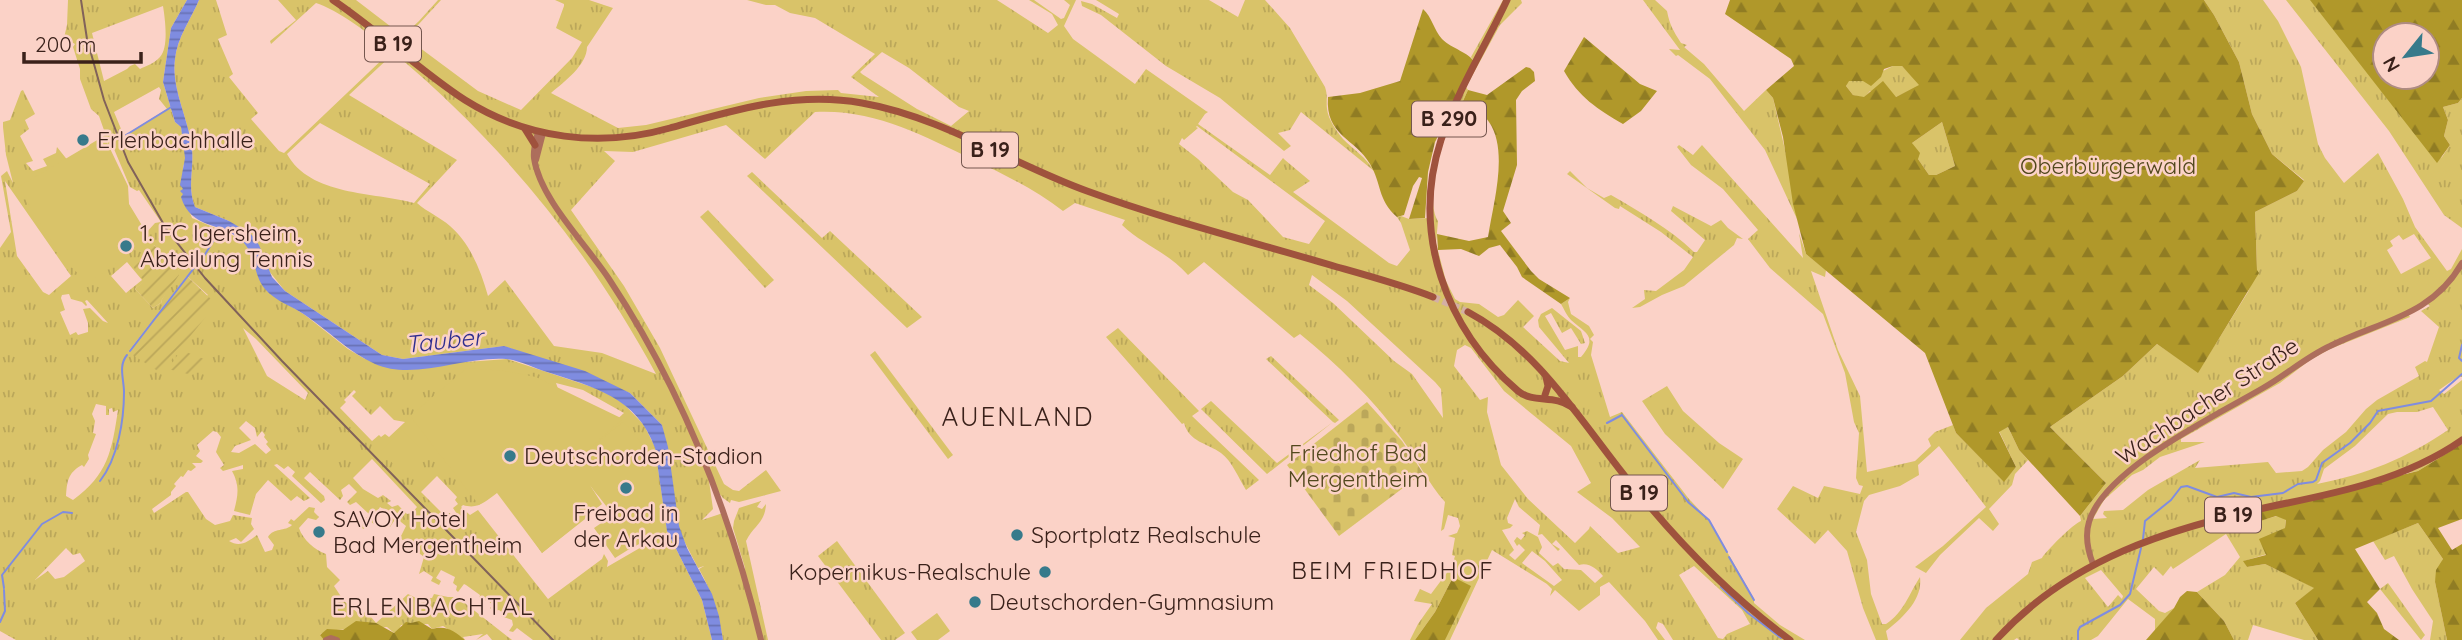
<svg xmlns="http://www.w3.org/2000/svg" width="2462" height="640" viewBox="0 0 2462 640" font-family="Quicksand,sans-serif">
<defs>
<pattern id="grass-tufts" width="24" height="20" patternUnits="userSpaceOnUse" patternTransform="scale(1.75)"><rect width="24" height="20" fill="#d9c369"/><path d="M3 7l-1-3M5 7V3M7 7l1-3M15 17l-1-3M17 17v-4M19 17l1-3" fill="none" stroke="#bba75a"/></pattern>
<pattern id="forest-firs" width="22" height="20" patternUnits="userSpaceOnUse" patternTransform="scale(1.75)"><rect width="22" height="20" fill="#b0982a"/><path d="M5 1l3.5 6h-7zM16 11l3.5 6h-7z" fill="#907c23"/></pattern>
<pattern id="cemetery-stones" width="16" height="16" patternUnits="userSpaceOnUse" patternTransform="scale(1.75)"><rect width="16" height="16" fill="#d9c369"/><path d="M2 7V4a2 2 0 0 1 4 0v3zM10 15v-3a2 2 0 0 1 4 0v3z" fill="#bba75a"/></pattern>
<pattern id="garden-furrows" width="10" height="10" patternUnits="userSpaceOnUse" patternTransform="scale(1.75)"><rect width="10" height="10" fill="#d9c369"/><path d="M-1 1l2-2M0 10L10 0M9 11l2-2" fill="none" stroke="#bba75a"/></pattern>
<pattern id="water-rules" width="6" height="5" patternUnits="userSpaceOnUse" patternTransform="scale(1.75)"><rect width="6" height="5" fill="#7f8ce0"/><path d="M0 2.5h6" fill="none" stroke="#6972b5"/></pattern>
</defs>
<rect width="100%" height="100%" fill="#fbd2c7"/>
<!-- grass -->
<g fill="url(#grass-tufts)" fill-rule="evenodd">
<path d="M68 0H187L171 28 163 82 175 122 181 127 186 158 183 167V194L192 218 241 239 249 249 256 270 268 292 305 315 348 349 365 359 466 362 507 359 595 388 618 398 644 425 655 447 667 531 702 600 712 640H533L517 628 513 632 509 631 513 625 512 620 501 616 503 613 499 610 494 611 490 608 493 605 486 599 484 603 479 599 480 595 466 585 464 584 458 592 456 590 457 586 453 583 455 577 441 570 436 578 441 581 439 585 431 581 433 577 424 571 419 574 424 557 400 538 406 526 396 518 390 527 385 523 391 514 380 507 375 515 379 520 375 525 370 521 364 529 360 527 369 514 356 502 350 505 347 502 357 492 349 484 341 490 343 496 340 500 310 472 304 478 324 496 325 500 321 503 292 476 295 472 288 466 284 469 277 464 274 465 310 498 304 501 297 496 291 501 268 480 256 494 250 515 234 511C238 495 240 486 232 471L243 469V465L223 471 220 468 224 465 216 452 221 437 217 432 213 431 197 445 200 451 196 456 203 461 201 463H192L196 467 191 471 188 470 183 477 181 476 174 484 176 486 171 492V495L152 509 154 513 186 492H188L206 519 215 525 230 521 233 515 252 518 251 524 254 529 241 542 236 538 229 541C240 548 249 541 257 535L265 552 272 550 274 545 268 537C274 527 285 532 292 525L288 523 291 519 294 521 309 507 315 508 314 512 319 517 316 520 308 518 299 528C303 540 315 550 326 554L327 567 340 580 334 586 344 601 359 614 367 612 376 623 408 594 416 598H432L434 594 448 597H457L512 640H492L487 634 476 640 483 634 463 637 465 640 443 626 432 629 428 624 401 625 399 630 394 633 387 627 336 630 320 634 324 640H16L0 631V248L11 232 1 176 7 171 13 183 6 155 3 127V122L10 120 21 91 23 90 35 114 25 120 29 129 20 136 33 161 26 163 33 171 47 166 43 159 56 153 57 147 69 162 128 194C126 207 138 222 146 233L155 223 161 222 139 190 137 191 130 187 114 149H111L104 136 105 133 99 116 91 109 80 79V69L73 47 75 44 64 38 67 25ZM163 6C165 19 169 47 160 57 155 63 146 66 140 69L135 64 130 66 127 69 104 81 92 33ZM159 87 161 90 159 99 167 109 124 136 114 112ZM5 181 71 276 49 295 43 292 17 256ZM154 245 179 270 161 301 162 302 153 308 135 289 145 281ZM127 262 142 280 126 293 111 276ZM187 276 208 295 128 352ZM69 294 71 299 82 302 86 306 87 305 85 301 87 300 108 323 103 321 90 308 83 309 88 323V332L78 335 76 332 70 335 60 312 65 310 61 298 62 295ZM243 328 256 339 308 393 305 400 267 376ZM556 383 583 390 624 413 574 459V462L595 492 616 515 628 550 656 535 657 538 607 567 608 561 604 554 602 559 548 599 478 510 470 515 461 507 463 505C478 510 486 501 497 493L542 553 585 519 556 411 562 400ZM354 390 356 392 352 396 371 415 380 406 394 420 405 422 389 437 385 434 381 437 379 435 372 441 340 408 346 402 344 400ZM96 404 106 406V415H109V409L112 408 113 412 118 410C112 450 108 475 73 500L66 496C67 483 67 473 82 465L84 467 89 459 88 455 96 434 93 433 95 421 92 414ZM246 421 255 428 257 437 262 431 265 435 264 437 268 442 266 444 271 450 266 454 255 444 239 453 231 452 235 446 251 440 239 428ZM372 459 417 507 412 513 407 514 398 505 392 507 387 503 391 501 383 495 378 498 363 489 353 478ZM437 476 457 497 455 500 458 504 453 508 457 514 455 516 449 513 445 516 421 492ZM66 548 73 555 80 553 85 561 64 577 55 579 48 571 35 580Z"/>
<path d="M199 0H216L227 35 218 39 233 74 229 77 258 113 251 119 279 151 284 153 389 53C378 38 334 8 316 3L271 44 270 41 296 20 278 0H356L403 36 419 21 438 0H441L407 37 408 39 478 91 521 110 572 58 582 42 556 28 564 6V4L555 0H589L613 8 587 47C587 65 564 82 551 93L618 128 646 125 759 98 806 91 838 90 841 93 879 97 851 77 875 54 815 18 790 13 775 5H766L747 0H997L1048 33 1058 25 1052 14 1029 0H1034L1061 19 1064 18 1070 5 1064 0H1076L1064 26 1073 39 1135 84 1146 69 1206 111 1208 112 1205 114 1198 124 1270 175 1283 158 1285 160 1310 181 1293 192 1389 263 1397 266 1410 250 1401 223 1397 217 1401 216 1409 219 1429 218 1437 152 1475 63 1471 57 1503 0H1521L1522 3 1500 25 1466 87 1468 90 1463 101 1467 103C1444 118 1423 199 1438 221L1436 243 1446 281 1455 299 1460 302 1479 304 1498 317 1504 315 1518 300 1534 316 1523 327 1560 361 1569 363 1539 327 1538 320 1541 314 1552 308 1581 331 1585 343 1581 344 1571 328 1562 333 1551 313 1545 316 1565 350 1578 346V357H1581C1599 336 1585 333 1571 320 1567 316 1564 309 1561 304L1570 298 1568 302 1571 314 1589 326 1594 335 1590 339 1593 342 1591 355 1610 417 1622 412 1689 499 1709 520 1754 599V603L1780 625 1805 640H1673L1663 624 1658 622 1656 628 1665 640H1658L1645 621 1609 582 1600 587V595L1579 611 1555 590 1550 596 1552 589 1547 584 1492 550 1450 640H1445L1453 577 1435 612 1415 640H1410L1418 624 1432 604 1414 601 1420 589 1431 594 1452 566 1455 556 1452 555 1455 538 1448 536 1457 533 1460 526 1458 518 1448 515 1444 529 1441 531 1445 502C1428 483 1417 459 1402 439 1374 400 1337 364 1300 334L1294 338 1204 262 1188 275C1169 253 1143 245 1122 225L1125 220 1075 203 1063 211C1036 190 1005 175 974 160 921 135 875 109 815 112L765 159 726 125 633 152 604 151 615 161 571 210 624 286 660 348 724 484 733 490 739 491 766 470 781 491 739 502 731 500 730 503 723 498 709 481 713 509 702 520 723 513 743 573 745 568 733 528 734 521 739 508 761 501 757 507 762 509 766 504C765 523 754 525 746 541L768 640H723C719 614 712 592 699 569L704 566 698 568 681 535 676 516 662 425 630 393 504 346 403 359 382 355 285 291 229 221 195 207C187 187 194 170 192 149 189 119 171 89 175 59 177 38 191 19 199 0ZM882 52 909 68 959 107 969 111 951 126 917 109 862 74 860 72ZM394 53C502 143 589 250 656 374L602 353 554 346 505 280 488 296C481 271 470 243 450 226 440 217 427 212 417 203L457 160 349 95ZM320 123 430 184 414 203C374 192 310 196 287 154ZM1197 126 1325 221 1309 244 1283 237 1248 200 1233 192 1198 159 1179 144 1182 138 1184 140 1198 128 1196 127ZM1312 275 1347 301 1435 382 1441 389 1443 418 1412 374 1394 361 1333 303 1309 285ZM1465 345 1471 348 1504 391 1571 446 1591 483 1577 492 1612 518 1640 547 1618 553 1590 526 1589 529 1575 543 1528 499 1501 465 1487 412 1488 397 1480 400 1454 366 1457 350ZM1515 499 1519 507 1540 525 1538 535 1542 534 1558 551 1560 549 1552 544 1556 540 1579 565C1589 562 1597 569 1603 576L1595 583 1581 570 1564 569 1558 563 1553 566 1539 553 1542 547 1538 537 1527 531 1522 533 1525 535 1521 540 1517 537 1514 541 1517 546 1519 544 1525 550 1515 560 1509 555 1514 550 1502 530 1510 528 1513 525 1508 523 1507 518ZM1532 551 1545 561 1562 580 1554 586 1522 563ZM1694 566 1742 610 1750 624 1727 634 1723 639 1718 638 1679 575Z"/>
<path d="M1096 0H1209L1238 17 1245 0H1265L1290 28 1325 87C1328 96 1326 101 1327 109 1328 119 1337 132 1343 139 1354 150 1366 157 1374 171L1301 112 1290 130 1278 133 1291 146 1284 151 1220 98 1166 66 1101 15 1082 6 1081 1 1092 4 1117 18 1119 14Z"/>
<path d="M1643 0H1655L1667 11C1670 26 1673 30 1681 43L1687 45 1684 47 1704 64 1744 111 1766 90 1773 98 1788 163 1797 219 1765 150 1710 79 1678 55 1676 56 1669 49 1680 50Z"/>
<path d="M2204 0H2263L2278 21 2301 67 2318 144 2325 158 2344 183 2378 153 2403 199 2415 227 2447 271 2451 269 2462 249V377L2459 376 2439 390 2444 394 2462 380V444L2418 471 2391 476 2248 524 2277 516 2286 519 2285 528 2267 554 2244 561 2247 567 2265 564 2315 588 2295 603 2318 640H2304L2253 625 2248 640H2234L2224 621 2197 592 2225 575 2240 557 2226 534 2173 569 2171 566 2163 576 2154 567 2136 589 2159 611 2165 613 2174 608 2155 631V619L2128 599 2098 636 2091 640H2019L2017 638 2014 640H1960L1986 608 2023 578 2028 574 2032 562 2042 558C2045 552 2074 523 2081 521L2080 516 2106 483 2050 427 2123 376 2157 344 2198 372 2248 292 2257 270 2255 212 2297 191 2304 180 2272 154 2252 114 2239 62 2214 15ZM2414 234 2431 258 2401 274 2387 250 2393 246 2390 241 2399 235 2403 240ZM2427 303 2430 306 2421 311 2439 327 2427 362 2425 361 2415 367 2419 376 2377 400 2366 409 2346 432 2323 450 2308 467 2302 471 2276 473 2268 462 2195 468 2200 460 2148 490 2123 510 2104 511 2103 514 2107 518 2093 519 2104 500 2132 475 2143 470 2160 457 2205 442H2181V439L2280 383 2310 360 2330 349 2410 317 2408 314ZM2433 407 2448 430C2405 459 2367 474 2317 484L2320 481 2324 469 2355 446 2388 414 2397 412H2417ZM2101 570 2123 596 2122 599 2118 595 2108 607 2085 578Z"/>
<path d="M2286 0H2311L2437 160 2442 157 2450 145 2444 136 2448 120 2443 107 2458 103 2462 98V228L2444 215 2389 131Z"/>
<path d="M1893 66H1902L1921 85 1896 97 1870 91 1864 98 1853 95 1846 86 1848 81H1863Z"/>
<path d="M1942 122 1955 166 1936 175H1929L1918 159 1912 143Z"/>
<path d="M1679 145 1693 155 1702 145 1803 258 1799 233 1806 254 1826 270 1825 277 1811 271 1838 350 1860 396 1867 472 1915 461 1931 446 1928 439 1935 432 1953 425 1956 433 2004 481 2016 467 1999 431 2008 427 2019 450 2028 460 2015 474 2012 485 1989 509 1999 524 1993 531 1979 518 1940 555 1926 573 1915 567 1943 546 1986 507 1939 446 1918 465 1919 475 1900 486 1869 495 1864 501 1856 532 1867 560 1871 594 1882 624H1886C1904 612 1909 594 1920 577 1923 600 1902 618 1886 631L1888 640H1876L1863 608 1847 551 1828 530 1815 544 1777 509 1793 486 1818 498 1824 486 1860 494 1863 486 1859 485 1856 478 1859 433 1854 422 1845 373 1823 314 1770 268 1748 239 1758 230 1723 189 1691 165 1677 147Z"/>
<path d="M1570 171 1587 188 1604 198 1611 195C1640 212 1669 228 1694 252H1697L1705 240 1671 211 1673 206 1711 226 1721 220 1728 228 1743 239 1737 238 1734 245 1684 286 1662 295 1640 307 1632 308 1645 299 1644 290 1656 291 1684 270 1693 257 1661 232 1620 206 1619 209 1615 208 1567 174Z"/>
<path d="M752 172 822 238 830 231 922 317 907 328 747 176Z"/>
<path d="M708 210 774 280 765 288 700 217Z"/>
<path d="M1118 328 1199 411 1192 416 1259 480 1246 490C1239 479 1232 461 1221 453 1207 443 1189 442 1184 423L1182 424 1106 337Z"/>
<path d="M875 351 953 455 948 459 870 355Z"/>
<path d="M1271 356 1339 420 1335 423 1333 422 1267 474 1201 409 1211 401 1277 463 1333 422 1266 359Z"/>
<path d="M1667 386 1683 411 1719 443 1743 459 1723 489 1665 434 1642 401Z"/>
<path d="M2418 523 2443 559 2435 582 2447 640H2430L2433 621 2412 589 2394 556 2385 560 2373 541Z"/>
<path d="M837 541 905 633 895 640H881L818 556Z"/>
<path d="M2388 583 2425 635 2421 640 2380 589Z"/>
</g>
<!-- forest -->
<g fill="url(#forest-firs)" fill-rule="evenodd">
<path d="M1730 0H2204L2214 15 2239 62 2252 114 2272 154 2304 181 2297 191 2255 212 2257 270 2259 273 2198 373 2157 344 2123 376 2050 427 2106 483 2080 516 2019 450 2008 427 1999 432 2016 467 2004 482 1956 433 1925 353 1806 254 1793 204 1783 137 1773 98 1766 90 1794 66 1791 59 1725 14ZM1893 66H1902L1919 85 1896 97 1883 81 1864 97 1853 95 1846 86 1849 81H1863L1871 86 1881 77 1884 69ZM1942 122 1955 166 1936 175H1929L1918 159 1920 153 1912 143Z"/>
<path d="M2310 0H2462V98L2458 103 2443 107 2448 120 2444 136 2450 145 2437 163ZM2385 35H2427V77H2385Z"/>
<path d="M1423 9C1432 17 1434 30 1442 39 1452 49 1469 52 1475 63L1435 142 1428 172 1425 218 1409 219 1422 178 1419 177 1413 186 1404 215 1397 217C1377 199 1382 184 1370 164 1355 138 1325 136 1328 97L1360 93 1400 81Z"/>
<path d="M1584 37 1640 84 1657 91 1641 111 1623 124C1597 109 1579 97 1564 71Z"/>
<path d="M1526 67 1530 68 1534 72 1535 81 1522 91 1516 100 1517 165 1503 211 1511 223 1501 231 1531 271 1539 279 1570 298 1561 304 1522 277 1517 267 1500 245 1489 248 1479 256 1461 249 1438 250 1437 234 1469 241 1488 237C1493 204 1509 151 1489 122 1483 112 1472 107 1463 101L1468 90 1487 95Z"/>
<path d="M2462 444V519L2438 528 2452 550 2462 544V640H2447L2435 582 2436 570 2443 559 2418 523 2355 549 2380 589 2367 602 2377 613 2384 629 2399 640H2318L2295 603 2314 588 2265 564 2247 567 2243 561 2266 555 2259 539 2285 528 2286 520 2276 516 2248 525 2244 519 2274 506 2418 471Z"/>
<path d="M1453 577 1471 586 1445 640H1415L1435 612Z"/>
<path d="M2187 591 2197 592 2224 621 2234 640H2146L2174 608 2180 597Z"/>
<path d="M356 621 376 623 394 633 406 622 411 623 419 621 432 629C447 625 454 631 465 640H324L320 635 327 629 343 630Z"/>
</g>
<!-- cemetery -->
<path fill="url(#cemetery-stones)" d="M1367 402 1402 441 1423 473 1339 536 1287 465Z"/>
<!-- garden -->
<g fill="url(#garden-furrows)">
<path d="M154 245 179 270V275L161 301 162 302 153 308 135 289 144 281 131 264Z"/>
<path d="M187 276 216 304 161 373 128 352Z"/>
<path d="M181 350 204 359 192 375 168 369Z"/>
</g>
<!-- pitch -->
<g fill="#d9c369">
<path d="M104 136 128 186 129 204 149 237 88 284 60 255 18 187Z"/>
<path d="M467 368 505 371 536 377 623 419 573 462 623 422C659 456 659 485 667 531L652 535 615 558 594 528 613 515 590 485 602 504 542 553 497 489 479 505 410 416Z"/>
<path d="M402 430 420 448 398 469 381 451Z"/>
<path d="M937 613 950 631 938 640H917L911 632Z"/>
</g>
<!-- water -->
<path fill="url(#water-rules)" d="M187 0H199C191 19 177 38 175 59 171 89 189 119 192 149 194 170 187 187 195 207L229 221 251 234 259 245 272 277 285 291 382 355 403 359 504 346 585 371 630 393 662 425 668 447 679 526 687 548 712 594 719 616 723 640H712L702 600 667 531 655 448C637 397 593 387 547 372 534 368 519 360 506 359 464 356 414 381 375 364 348 352 329 331 305 315 292 306 275 301 265 289 253 275 256 254 242 241 221 221 191 230 181 197L183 194 180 191 183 189 180 185 185 158 181 127 175 122 163 82 171 28Z"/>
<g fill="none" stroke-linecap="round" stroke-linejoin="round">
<!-- stream -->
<g stroke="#7f8ce0" stroke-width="2">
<path d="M126 135 173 106"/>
<path d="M204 256 220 230"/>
<path d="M2462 345 2459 358 2462 361"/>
<path d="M130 351 194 268"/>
<path d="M1607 423 1622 415 1688 502 1709 520 1727 552"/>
<path d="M100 481C118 458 124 420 124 392 124 379 118 366 127 355"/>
<path d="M2143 539 2145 521 2171 500 2181 487 2187 486 2217 497 2234 493 2251 497 2283 493 2298 484 2313 482 2316 480 2322 463 2350 443 2370 423 2378 411 2431 401 2462 374"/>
<path d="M1729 557 1754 600"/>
<path d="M1721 587 1748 613 1781 638"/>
<path d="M4 588 2 575 42 524 63 512 72 513"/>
<path d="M0 622 5 611 4 590"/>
<path d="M2078 640V631L2080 627 2120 605 2130 594 2141 548"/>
</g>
<!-- primary-tunnel -->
<path stroke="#d4afa4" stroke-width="7" stroke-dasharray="7 3.5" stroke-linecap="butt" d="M1433 297 1468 312"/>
<!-- secondary -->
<g stroke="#ad6e5c" stroke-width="6">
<path d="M538 132C536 140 533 149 534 158 540 199 586 244 609 279 682 389 730 512 761 640"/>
<path d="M536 160 543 133"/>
<path d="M2093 564C2088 551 2085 535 2089 522 2104 469 2217 415 2263 388 2286 375 2306 357 2330 346 2380 321 2432 316 2462 263"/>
<path d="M326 640 331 638 337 640"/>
</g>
<!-- primary -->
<g stroke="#9f523d" stroke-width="7">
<path d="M333 0C379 31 419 70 465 100 527 139 600 148 670 128 734 110 795 91 862 103 942 117 1012 164 1087 191 1169 221 1254 242 1337 267 1369 276 1402 285 1433 297"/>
<path d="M1507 0C1485 47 1457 91 1441 140 1411 232 1445 329 1518 391 1534 404 1553 394 1572 407"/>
<path d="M525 129 535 145"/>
<path d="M1468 312C1539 350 1579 419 1628 480 1675 539 1729 595 1790 640"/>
<path d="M1545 395 1548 386 1546 377"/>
<path d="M1996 640C2069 559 2170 528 2273 506 2338 493 2406 479 2462 440"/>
</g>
<!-- rail -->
<path stroke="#81625a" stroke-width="2" d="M81 0 87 39 104 100 128 162 167 230 205 278 282 361 553 640"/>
</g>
<!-- markers -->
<g fill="#377a8b" stroke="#fbd2c7" stroke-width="2.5">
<circle cx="83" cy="140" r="7"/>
<circle cx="126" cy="246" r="7"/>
<circle cx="510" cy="456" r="7"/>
<circle cx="626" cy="488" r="7"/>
<circle cx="319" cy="532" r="7"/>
<circle cx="1017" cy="535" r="7"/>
<circle cx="1045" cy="572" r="7"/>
<circle cx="975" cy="602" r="7"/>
</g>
<g text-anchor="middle" stroke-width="5" stroke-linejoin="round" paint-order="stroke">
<!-- shield labels -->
<g fill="#fbd2c7" stroke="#74564e" stroke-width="2">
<rect x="365" y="26.5" width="56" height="35" rx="5"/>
<rect x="1412" y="101.5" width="74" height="35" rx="5"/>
<rect x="962" y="132.5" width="56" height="35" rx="5"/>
<rect x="1611" y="475.5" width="56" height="35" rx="5"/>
<rect x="2205" y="497.5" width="56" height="35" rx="5"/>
</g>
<g font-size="21" font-weight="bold" fill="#3a211a">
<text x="393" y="51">B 19</text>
<text x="1449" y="126">B 290</text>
<text x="990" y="157">B 19</text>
<text x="1639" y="500">B 19</text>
<text x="2233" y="522">B 19</text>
</g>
<!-- poi labels -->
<g font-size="23" fill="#3a211a" stroke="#fbd2c7" text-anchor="start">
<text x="97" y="148">Erlenbachhalle</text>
<text x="140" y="241">1. FC Igersheim,<tspan x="140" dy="26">Abteilung Tennis</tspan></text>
<text x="524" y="464">Deutschorden-Stadion</text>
<text x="626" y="521" text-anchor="middle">Freibad in<tspan x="626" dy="26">der Arkau</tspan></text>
<text x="333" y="527">SAVOY Hotel<tspan x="333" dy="26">Bad Mergentheim</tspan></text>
<text x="1031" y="543">Sportplatz Realschule</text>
<text x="1031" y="580" text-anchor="end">Kopernikus-Realschule</text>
<text x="989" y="610">Deutschorden-Gymnasium</text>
</g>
<!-- park labels -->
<g font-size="23" fill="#52481d" stroke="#fbd2c7">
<text x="2108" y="174">Oberbürgerwald</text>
<text x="1358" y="461">Friedhof Bad<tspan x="1358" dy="26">Mergentheim</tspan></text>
</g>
<!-- street labels -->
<g font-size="23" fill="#3a211a" stroke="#fbd2c7">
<text transform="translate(2207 401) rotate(-33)" y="8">Wachbacher Straße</text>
</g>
<!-- water labels -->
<g font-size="24" font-style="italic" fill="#2f2e8f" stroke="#fbd2c7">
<text transform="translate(444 341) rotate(-6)" y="8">Tauber</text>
</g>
<!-- neighbourhood labels -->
<g font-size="24" letter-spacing="2" fill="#3a211a" stroke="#fbd2c7">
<text x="1393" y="579">BEIM FRIEDHOF</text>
<text x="433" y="615">ERLENBACHTAL</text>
</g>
<!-- quarter labels -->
<g font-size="26" letter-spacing="2" fill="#3a211a" stroke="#fbd2c7">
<text x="1018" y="426">AUENLAND</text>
</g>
</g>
<!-- north arrow -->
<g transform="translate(2406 56) rotate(240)"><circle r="33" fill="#fbd2c7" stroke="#ae8b82" stroke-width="2"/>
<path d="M0-5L12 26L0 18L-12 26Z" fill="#377a8b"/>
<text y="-10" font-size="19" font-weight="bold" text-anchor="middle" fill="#3a211a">N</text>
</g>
<!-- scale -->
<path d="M24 52v10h117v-10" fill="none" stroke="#3a211a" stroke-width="3.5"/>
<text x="35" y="52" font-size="21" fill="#3a211a" stroke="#fbd2c7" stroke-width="5" paint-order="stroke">200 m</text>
</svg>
